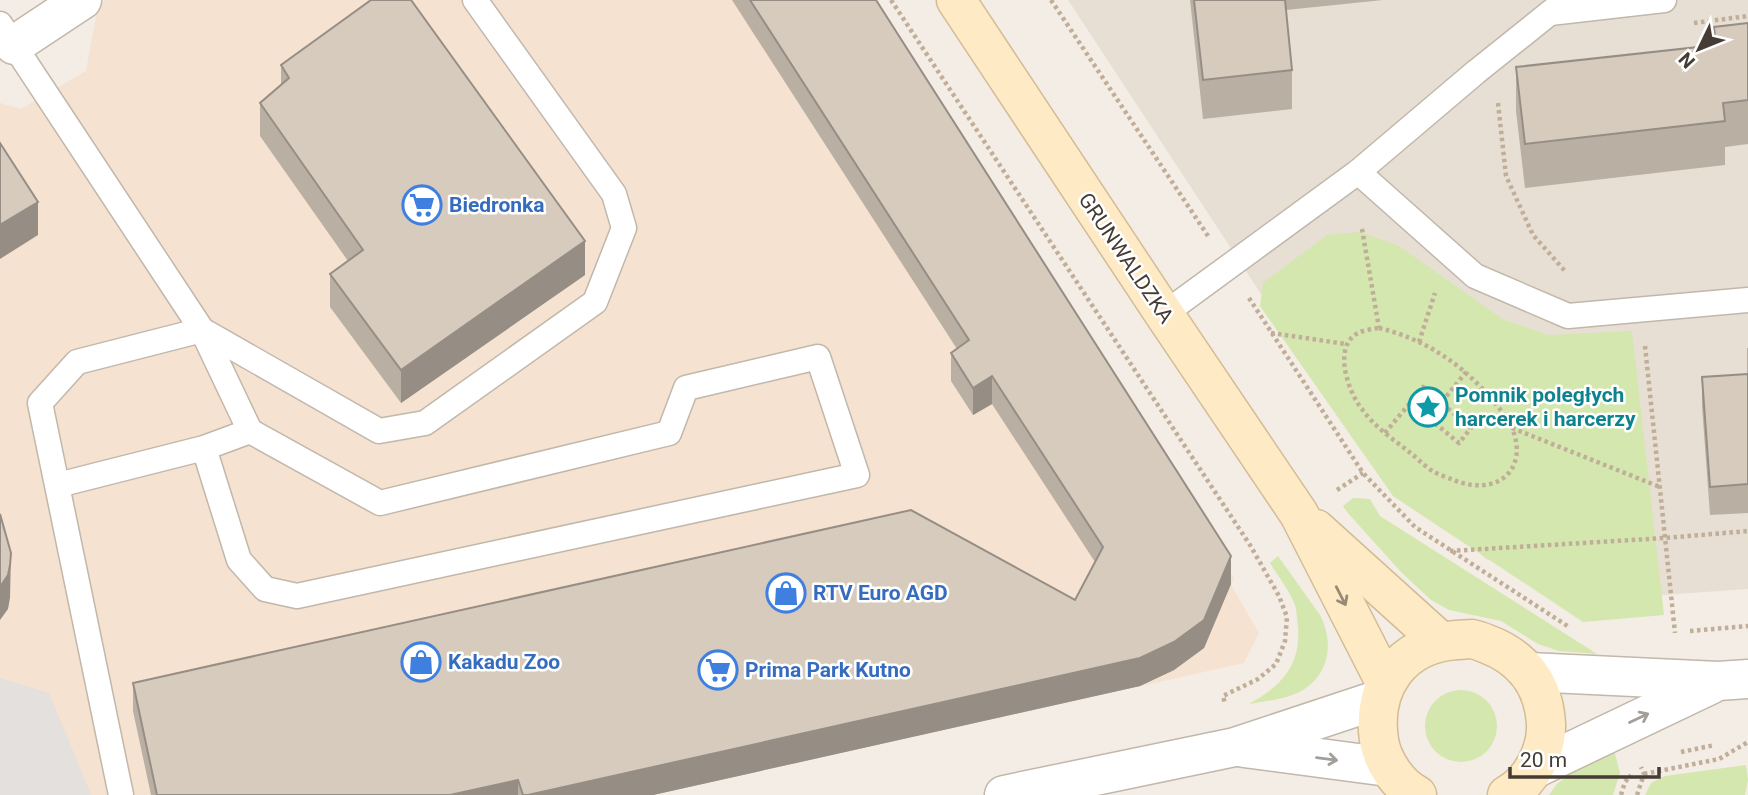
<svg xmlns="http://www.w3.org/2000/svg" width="1748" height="795" viewBox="0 0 1748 795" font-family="Roboto,sans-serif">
<rect width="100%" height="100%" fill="#f3ede5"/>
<!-- residential -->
<path fill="#e7dfd3" d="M1068 0H1748V589L1662 595 1486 559 1343 419Z"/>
<!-- commercial -->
<path fill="#f5e2d0" d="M106 0H858L1229 577H1234L1231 585 1259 633 1244 663 653 795H0V103L21 109 86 71 98 5Z"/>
<!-- green -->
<g fill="#d3e7ae">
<path d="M1361 232 1399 246 1504 320 1548 335 1632 331 1664 615 1583 622 1393 496 1260 306 1263 283 1327 235Z"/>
<path d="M1353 498 1370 499 1380 516 1597 654 1559 651 1538 644 1501 621 1449 610 1431 600 1401 572 1347 512 1343 506Z"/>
<path d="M1278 556 1320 615C1335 644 1329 678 1297 693 1282 700 1265 701 1249 704 1281 686 1301 666 1298 627 1297 620 1297 611 1295 605 1289 590 1278 576 1270 563Z"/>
<circle cx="1461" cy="726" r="36"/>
<path d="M1614 750 1620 773 1613 795H1549L1557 784 1590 758Z"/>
<path d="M1746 765 1748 780 1745 795H1645L1651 783 1665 776Z"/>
</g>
<!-- parking -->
<path fill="#e3e0de" d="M0 678 49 693 91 795H0Z"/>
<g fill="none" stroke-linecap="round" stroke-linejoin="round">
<!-- lane casing -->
<g stroke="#c1b7ab" stroke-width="27">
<g id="lane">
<path d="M1550 13 1664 0"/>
<path d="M0 24 202 330 77 362 40 403 121 795"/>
<path d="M1358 172 1475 276 1568 316 1748 300"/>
<path d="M1164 314 1358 172 1476 72 1566 0"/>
<path d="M202 330 379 431 425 423 595 302 624 228 614 194 475 0"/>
<path d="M202 330 250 431"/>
<path d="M58 485 204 448 239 560 265 589 297 596 857 475 818 357 686 388 669 433 380 503 250 431 204 448"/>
</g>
</g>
<!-- street casing -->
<g stroke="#c1b7ab" stroke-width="41">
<g id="street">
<path d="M14 45 82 0"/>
<path d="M1529 672 1718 681 1748 679"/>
<path d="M1244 748 1388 767"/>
<path d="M1534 769 1712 684"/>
<path d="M1004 795 1235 747 1380 699"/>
</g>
</g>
<!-- secondary casing -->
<g stroke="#d3bc95" stroke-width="41">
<g id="secondary">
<path d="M956 0 1164 314 1299 514 1386 684"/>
<path d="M1316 529 1440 641"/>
<path d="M1417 795C1398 785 1382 761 1379 740 1371 687 1401 644 1456 640 1461 640 1467 639 1472 639 1477 640 1482 642 1487 644 1524 658 1544 685 1546 724 1547 751 1531 782 1507 795"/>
</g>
</g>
<!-- path -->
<g stroke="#c0ae99" stroke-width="4.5" stroke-dasharray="3.5 3.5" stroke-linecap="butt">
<path d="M891 0 1250 545 1279 596 1287 617 1285 641 1276 664 1258 679 1223 696 1225 704"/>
<path d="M1051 0 1208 236"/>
<path d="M1694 23 1748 16"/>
<path d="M1498 103 1506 176 1533 235 1565 271"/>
<path d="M1362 229 1379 328"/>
<path d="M1249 298 1363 473 1415 527 1569 627"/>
<path d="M1379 328C1425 339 1464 365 1494 402 1500 409 1508 419 1512 428 1530 472 1494 497 1454 480 1448 478 1440 475 1434 472 1427 468 1420 461 1413 455 1396 441 1375 428 1362 409 1353 398 1348 384 1345 370 1343 356 1344 340 1358 333 1364 330 1372 329 1379 328Z"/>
<path d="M1271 333 1346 344"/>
<path d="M1419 342 1435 293"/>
<path d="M1645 346 1675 633"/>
<path d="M1441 403 1423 387 1410 403 1459 443 1471 428 1441 403 1466 372"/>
<path d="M1512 428 1660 487"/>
<path d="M1385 433 1410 403"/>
<path d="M1337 490 1363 473"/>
<path d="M1450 551 1665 538 1748 531"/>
<path d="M1690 631 1748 626"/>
<path d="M1681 752 1715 745"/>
<path d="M1644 774 1719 759 1748 742"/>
<path d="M1621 795 1625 782 1631 775"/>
<path d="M1637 795 1644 774 1641 767"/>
</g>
<!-- lane -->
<use href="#lane" stroke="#fff" stroke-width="24"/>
<!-- street -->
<use href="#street" stroke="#fff" stroke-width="38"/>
<!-- secondary -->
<use href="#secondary" stroke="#feeac4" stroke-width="38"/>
</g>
<!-- wall -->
<g fill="#b9afa3">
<path d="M732 0H876L1231 584 1204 648 1174 670 1140 686 653 795H151L133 711V683L1075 600 1095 562 992 404 973 415 951 381V353L957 349Z"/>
<path d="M1190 0H1383L1286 10 1292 70V109L1203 119Z"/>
<path d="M1748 23V144L1725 147V165L1525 188 1516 111V67L1714 45V27Z"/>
<path d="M281 65 585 275 401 403 330 307V274L348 261 260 136V103L281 85Z"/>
<path d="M1747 348H1748V513L1710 515 1702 406V377L1747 374Z"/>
</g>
<!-- shaded-wall -->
<g fill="#968e85">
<path d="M38 202V235L0 259V225Z"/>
<path d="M585 241V275L401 403V370Z"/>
<path d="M992 376V404L973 415V388Z"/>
<path d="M11 553 10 598 8 609 0 620V587Z"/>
<path d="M1231 556V584L1204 648 1174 670 1140 686 653 795H528Z"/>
<path d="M518 780V795H450Z"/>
</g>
<!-- building -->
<g fill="#d7cbbe" stroke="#968e85" stroke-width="2">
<path d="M371 0H411L585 241 401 370 330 274 363 250 260 103 289 78 281 65Z"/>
<path d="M750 0H876L1231 556 1204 620 1174 642 1140 658 528 795H523L518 780 450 795H157L133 683 911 510 1075 600 1103 547 992 376 973 388 951 353 969 340Z"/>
<path d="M1194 0H1285L1292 70 1203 80Z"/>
<path d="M1748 23V100L1723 103 1725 121 1525 144 1516 67 1716 45 1714 27Z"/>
<path d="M0 143 38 202 0 225Z"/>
<path d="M1748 374V484L1710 487 1702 377Z"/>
<path d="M0 514 11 553 10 565 8 575 0 587Z"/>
</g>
<!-- one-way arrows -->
<defs><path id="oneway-shaft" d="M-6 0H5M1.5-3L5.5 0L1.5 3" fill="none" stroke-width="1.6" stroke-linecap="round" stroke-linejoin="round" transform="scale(1.75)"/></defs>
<use stroke="#988b75" href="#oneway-shaft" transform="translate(1341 596) rotate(63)"/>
<g stroke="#a29e9a">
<use href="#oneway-shaft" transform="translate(1639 718) rotate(-25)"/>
<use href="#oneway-shaft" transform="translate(1327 759) rotate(7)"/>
</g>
<!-- icons -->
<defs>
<g id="supermarket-ring" transform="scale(2.0125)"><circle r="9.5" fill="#fff" stroke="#3f7fe0" stroke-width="1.5"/><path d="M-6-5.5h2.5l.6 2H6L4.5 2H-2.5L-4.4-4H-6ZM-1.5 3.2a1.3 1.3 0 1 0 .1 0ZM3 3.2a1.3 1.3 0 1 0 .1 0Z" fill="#3f7fe0"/></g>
<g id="sight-ring" transform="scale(2.0125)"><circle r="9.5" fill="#fff" stroke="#0f9aa8" stroke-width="1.5"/><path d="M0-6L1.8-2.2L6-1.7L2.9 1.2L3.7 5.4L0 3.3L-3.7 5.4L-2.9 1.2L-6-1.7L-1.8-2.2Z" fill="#0f9aa8"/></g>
<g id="shop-ring" transform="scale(2.0125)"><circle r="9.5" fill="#fff" stroke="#3f7fe0" stroke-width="1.5"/><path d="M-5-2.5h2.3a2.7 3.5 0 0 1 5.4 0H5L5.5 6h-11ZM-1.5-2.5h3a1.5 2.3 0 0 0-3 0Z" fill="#3f7fe0"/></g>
</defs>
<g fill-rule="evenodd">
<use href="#supermarket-ring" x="422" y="205"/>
<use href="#sight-ring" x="1428" y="407"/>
<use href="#shop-ring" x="786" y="593"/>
<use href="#shop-ring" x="421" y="662"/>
<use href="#supermarket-ring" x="718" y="670"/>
</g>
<g text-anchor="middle" stroke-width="5" stroke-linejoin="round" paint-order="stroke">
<!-- shop labels -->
<g font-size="21" font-weight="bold" fill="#366cbe" stroke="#fff" text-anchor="start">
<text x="449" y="212">Biedronka</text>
<text x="813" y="600">RTV Euro AGD</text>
<text x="448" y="669">Kakadu Zoo</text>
<text x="745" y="677">Prima Park Kutno</text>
</g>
<!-- street labels -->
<g font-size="21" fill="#453d35" stroke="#fff">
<text transform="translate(1126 258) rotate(56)" y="7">GRUNWALDZKA</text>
</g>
<!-- culture labels -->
<g font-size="21" font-weight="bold" fill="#0d838f" stroke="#fff" text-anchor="start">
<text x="1455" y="402">Pomnik poległych<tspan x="1455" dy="24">harcerek i harcerzy</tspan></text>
</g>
</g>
<!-- north arrow -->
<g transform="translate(1699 49) rotate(227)" stroke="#ffffff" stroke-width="5" paint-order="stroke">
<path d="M0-5L12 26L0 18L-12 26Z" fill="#453d35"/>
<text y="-10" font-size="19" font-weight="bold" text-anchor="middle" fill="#453d35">N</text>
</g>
<!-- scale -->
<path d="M1510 767v10h149v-10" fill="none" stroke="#453d35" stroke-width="3.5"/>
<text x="1520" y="767" font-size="21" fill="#453d35" stroke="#ffffff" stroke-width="5" paint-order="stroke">20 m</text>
</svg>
